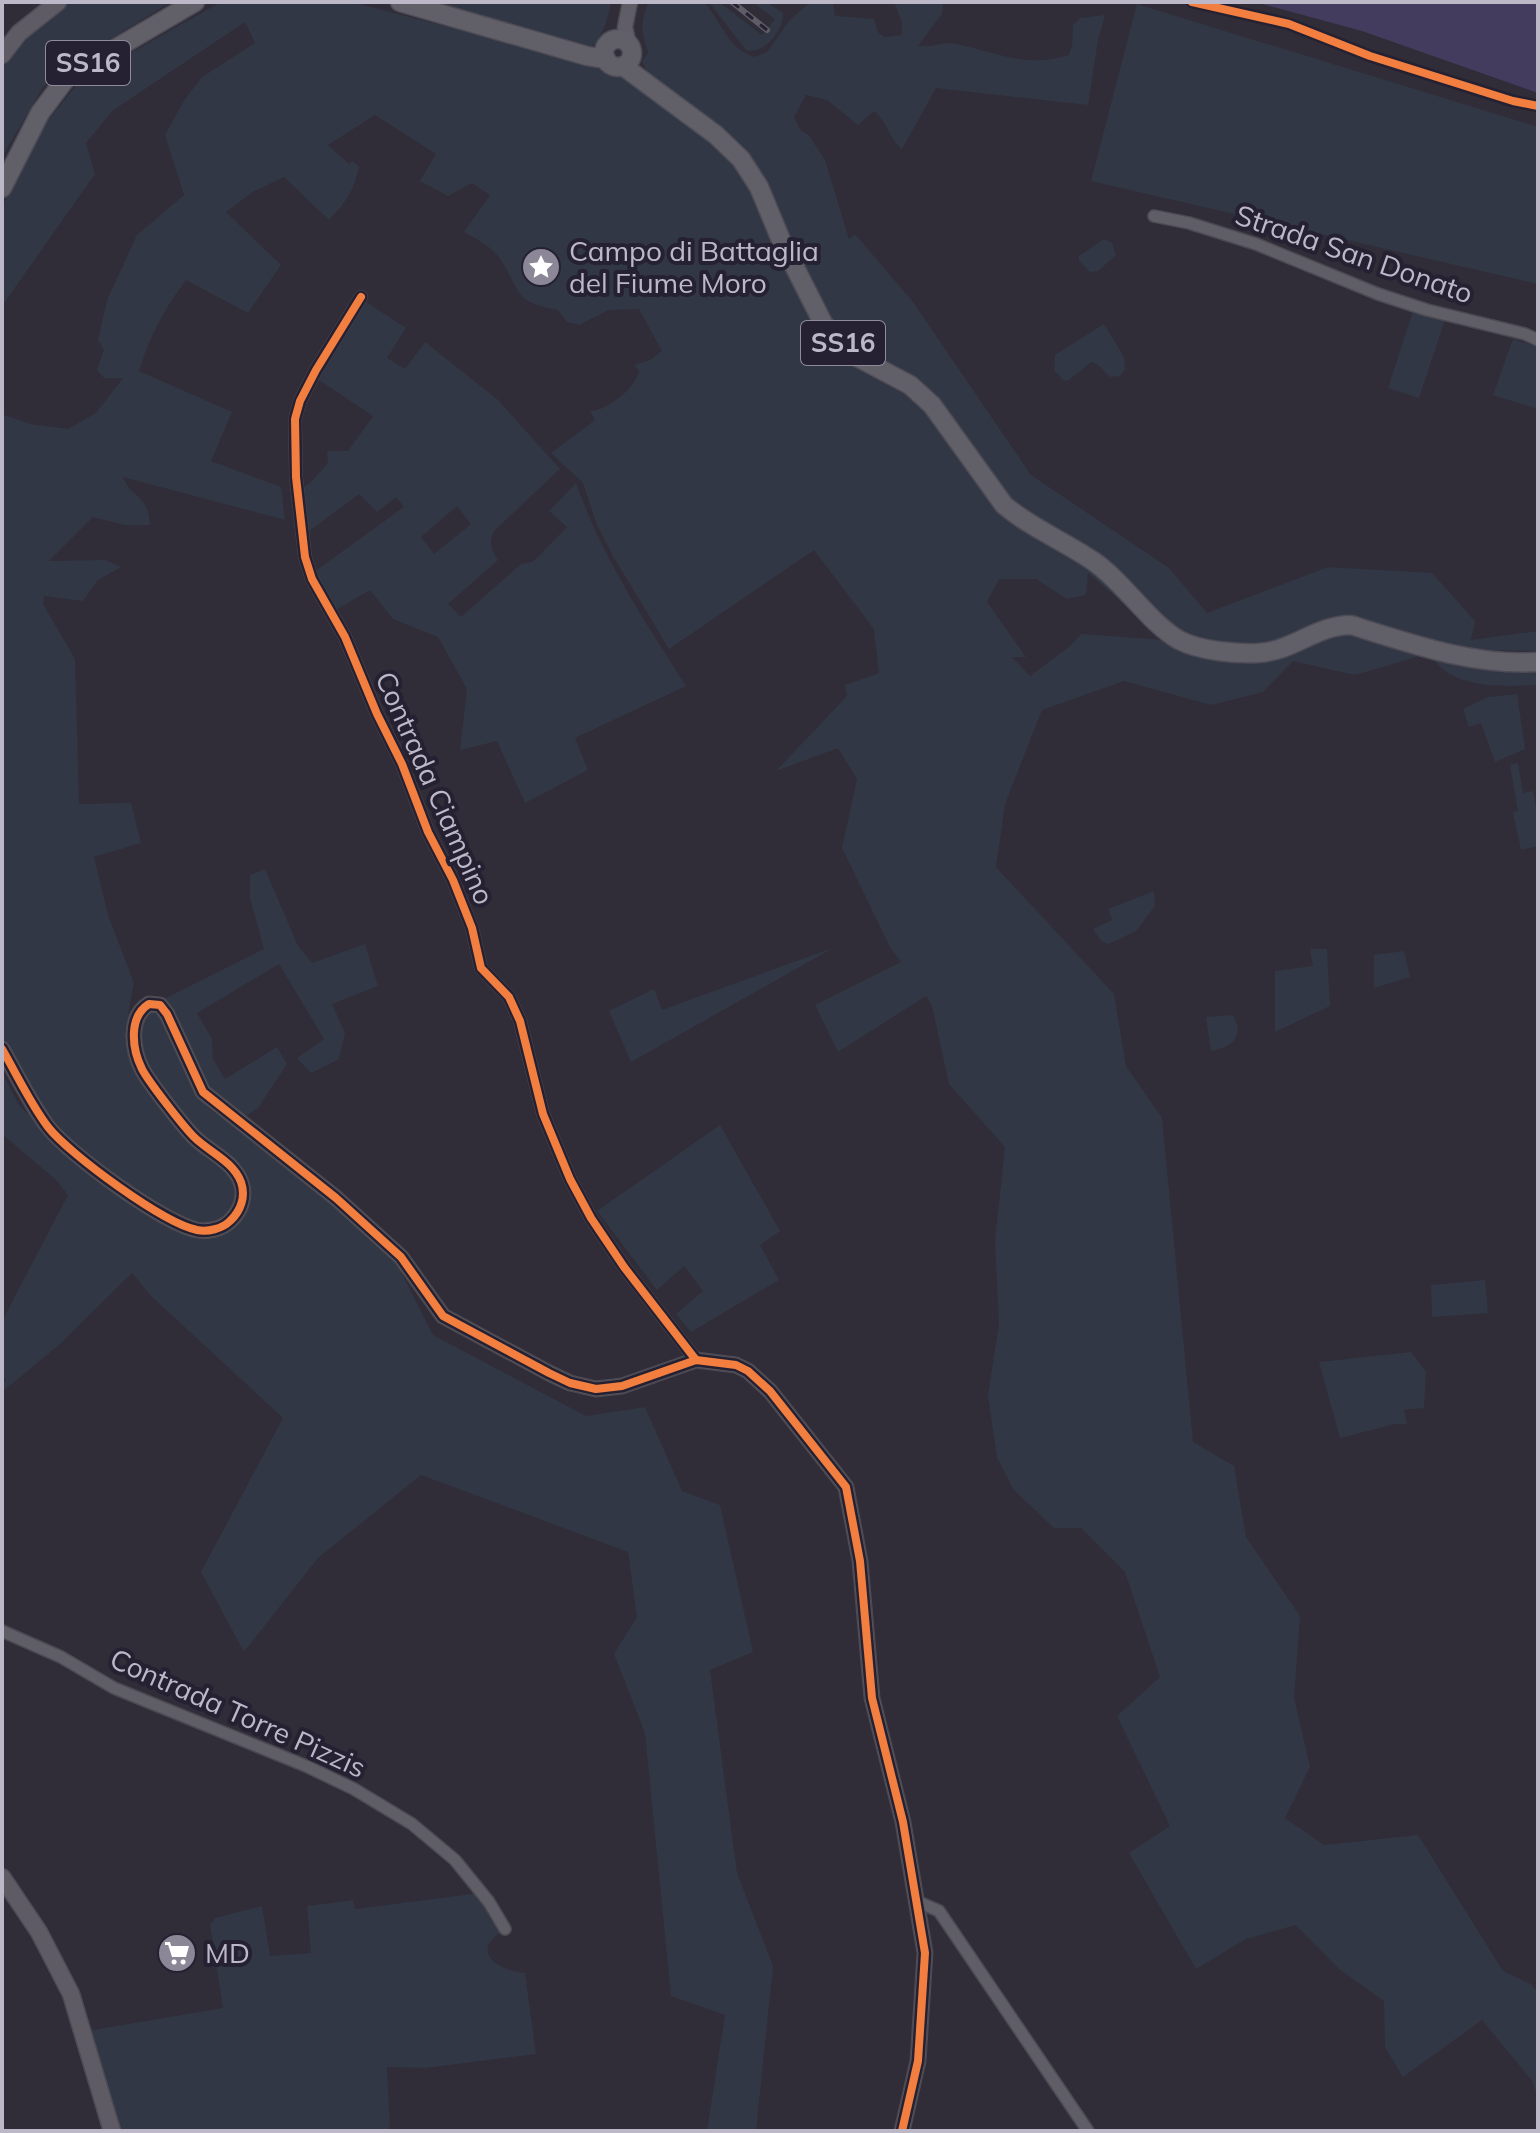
<svg xmlns="http://www.w3.org/2000/svg" width="1540" height="2133" viewBox="0 0 1540 2133" font-family="Mulish,sans-serif">
<rect width="100%" height="100%" fill="#302d38"/>
<!-- green -->
<g fill="#313744" fill-rule="evenodd">
<path d="M67 2H171L63 68 43 87 2 157V64C17 38 44 19 67 2Z"/>
<path d="M221 2H351L573 59 605 62 616 69 730 155 752 190 772 243 817 327 872 358 847 338 824 311 805 278 765 184 650 76 642 62 648 52C641 34 640 20 649 2H704C721 20 728 50 755 57L767 52 789 21 810 2H833L835 16 874 19 878 32 885 37 902 35V22L894 2H943L942 14 918 46C931 48 943 41 956 44 997 52 1026 69 1069 55L1072 46 1073 25 1080 18 1105 15 1098 40 1088 105 936 88 902 149C888 137 887 121 874 111L858 125 827 100 806 95 794 117 801 131 809 135 825 160 849 239 855 234 913 302 1031 475 1169 568 1207 613 1328 567 1432 573 1475 621 1471 640 1538 631V651L1489 650 1457 645 1436 652 1538 666V684L1535 685C1502 687 1447 689 1430 653L1355 675 1293 661 1263 692 1211 705 1124 681 1042 710 1005 804 996 867 1114 994 1126 1066 1162 1118 1193 1442 1234 1466 1246 1537 1300 1616 1294 1698 1310 1767 1285 1818 1324 1845 1418 1835 1503 1971 1531 1984 1538 1993V2100L1533 2082 1482 2020 1403 2077 1385 2047 1384 2001 1339 1969 1296 1925 1246 1939 1196 1969 1129 1853 1170 1826 1117 1716 1160 1677 1125 1572 1081 1528H1054L1014 1490 997 1458 988 1395 999 1324 995 1241 1005 1147 949 1084 932 1006 926 996 838 1052 815 1005 901 962 890 947 842 848 857 779 838 748 776 771 847 696 845 685 879 673 874 629 814 550 669 649 613 556 597 525 583 483 551 453 595 420 590 411C607 411 637 387 639 370L634 365 650 360 662 351 639 309 609 310 579 325 567 322 558 310C511 302 522 291 500 259 491 246 477 239 464 232L490 195 472 183 448 196 420 181 436 154 375 115 328 145 349 164 353 161 359 167C354 190 346 203 329 220L284 177 253 192 226 212 281 265 248 313 186 280C163 311 151 334 139 371L232 412 211 461 281 487 285 520 123 477C132 500 148 493 150 525H125L93 517 49 561 105 560 121 567 98 580 83 601 44 596 43 604 75 659 79 804 131 803 141 843 94 857 108 915 134 983 128 1014 151 1007 161 1011 208 1108 286 1163 391 1252 433 1335 586 1416 645 1407 682 1491 720 1505 753 1652 710 1670 737 1873 773 1966 756 2131H707L725 2015 671 1996 645 1733 614 1654 637 1617 628 1552 421 1475 318 1558 244 1652 201 1572 283 1418 150 1295 132 1273 60 1344 2 1392V1385L6 1380 2 1376V1321L68 1195 56 1180 2 1134V1072L19 1105 27 1114 2 1055V414L30 424 68 429 96 413 123 378H104L97 370 104 350 98 340 107 300 137 235 184 195 165 135 185 99 202 77 255 43 245 22 112 111 86 143 95 174 2 306V206L45 124 79 82ZM1088 573 1166 640 1081 634 1069 647 1030 676 1012 657H1026L987 602 999 579H1036L1067 599 1086 595Z"/>
<path d="M412 2H611C608 18 602 42 587 50Z"/>
<path d="M709 2H719L762 35 775 19 752 2H766L783 13C784 30 764 55 746 50Z"/>
<path d="M1137 4 1538 127V284L1091 181Z"/>
<path d="M1104 239 1112 243 1116 255 1098 271 1090 272 1079 261V256Z"/>
<path d="M363 300 406 328 387 358 405 369 425 342 497 399 560 469 495 530C488 541 491 550 498 560L448 604 461 617 521 564 532 562 536 559 567 527 549 511 576 483C602 557 644 620 686 686L575 738 588 770 525 803 497 741 460 750 467 689 438 637 393 619 370 590 334 611 314 572 404 507 396 497 377 512 359 494 304 535 299 490 310 483 328 463 327 451H348L373 416 316 378ZM457 506 471 524 434 554 421 537Z"/>
<path d="M1413 311 1445 320 1419 398 1388 388Z"/>
<path d="M1104 324 1124 357 1125 370 1120 376 1110 377 1097 364 1091 362 1069 380 1064 381 1054 370 1055 355Z"/>
<path d="M1513 339 1538 347V409L1493 395Z"/>
<path d="M1517 694 1525 749 1495 762 1481 723 1469 727 1463 709 1488 697Z"/>
<path d="M1518 763 1523 793 1533 791 1538 819V846L1521 850 1513 812 1518 811 1510 765Z"/>
<path d="M265 869 298 946 312 963 365 944 378 986 332 1004 345 1033 339 1059 311 1073 297 1058 324 1039 279 964 197 1013 212 1039 213 1059 225 1079 277 1047 287 1064 258 1108 243 1118 204 1088 164 999 264 949 250 898V875Z"/>
<path d="M1154 891 1155 906 1136 931 1109 944 1101 941 1093 929 1112 920 1108 909Z"/>
<path d="M835 947 631 1062 609 1011 654 989 662 1010Z"/>
<path d="M1310 949H1327L1330 1006 1275 1032V971L1313 966Z"/>
<path d="M1404 951 1410 977 1374 988V955Z"/>
<path d="M1233 1015C1245 1037 1232 1047 1211 1051L1206 1017Z"/>
<path d="M720 1125 780 1231 760 1245 779 1280 691 1332 676 1314 703 1291 684 1266 657 1290 597 1211Z"/>
<path d="M1485 1280 1488 1313 1432 1317 1431 1285Z"/>
<path d="M1411 1352 1426 1372 1424 1408 1404 1410 1407 1424H1395L1340 1438 1319 1362Z"/>
<path d="M480 1893 501 1932C470 1953 499 1971 525 1973L536 2054 425 2068 387 2067 390 2131H116L87 2031 223 2008 210 1925 215 1918 262 1906 270 1956 311 1953 307 1906 353 1900 355 1909Z"/>
</g>
<!-- water -->
<path fill="#443c5e" d="M1255 2H1538V93L1362 31Z"/>
<g fill="none" stroke-linecap="round" stroke-linejoin="round">
<!-- minor casing -->
<g stroke="#4b4951" stroke-width="14">
<g id="minor">
<path d="M1154 216 1189 223 1256 244 1378 294 1427 310 1525 334 1538 340"/>
<path d="M361 297 316 370 300 401 295 419 296 477 305 557 312 579 345 637 377 714 402 764 428 832 453 880 472 928 481 968 509 997 520 1021 543 1114 570 1179 591 1218 624 1267 696 1360"/>
<path d="M2 1631 61 1657 114 1688 306 1766 354 1789 412 1824 455 1860 489 1902 505 1929"/>
<path d="M916 1901 939 1911 1088 2131"/>
</g>
</g>
<!-- tertiary casing -->
<g stroke="#4b4951" stroke-width="17">
<g id="tertiary">
<path d="M629 45 625 27 630 2"/>
<path d="M2 1049C17 1075 30 1103 48 1127 69 1154 163 1223 197 1230 208 1232 222 1229 230 1221 241 1211 246 1196 241 1182 233 1161 209 1152 194 1137 183 1126 148 1081 142 1069 132 1049 128 1017 149 1004L160 1005 167 1014 203 1092 336 1198 401 1257 443 1316 549 1373 570 1383 596 1389 622 1386 696 1360 736 1365 748 1371 770 1391 846 1487 860 1561 872 1698 903 1822 925 1953 918 2061 902 2131"/>
</g>
</g>
<!-- secondary casing -->
<g stroke="#4d4b55" stroke-width="19">
<g id="secondary">
<path d="M2 55 19 33 58 2"/>
<path d="M2 1877 39 1932 71 1994 112 2131"/>
</g>
</g>
<!-- primary casing -->
<g stroke="#4d4b55" stroke-width="21">
<g id="primary">
<path d="M400 2 587 56 606 59"/>
<circle cx="618" cy="53" r="14"/>
<path d="M623 66 716 135 741 159 759 187 781 240 824 325 859 358 910 385 932 405 1004 505C1031 528 1064 541 1093 561 1123 581 1149 623 1179 640 1200 651 1235 654 1258 653 1294 651 1316 625 1351 625 1412 644 1473 666 1538 662"/>
<path d="M2 188 40 113 67 77 195 2"/>
</g>
</g>
<!-- minor -->
<use href="#minor" stroke="#5f5d66" stroke-width="11"/>
<!-- tertiary -->
<use href="#tertiary" stroke="#5f5d66" stroke-width="14"/>
<!-- secondary -->
<use href="#secondary" stroke="#5e5b65" stroke-width="16"/>
<!-- primary -->
<use href="#primary" stroke="#615f68" stroke-width="18"/>
<!-- rail casing -->
<g stroke="#5e5c65" stroke-width="6">
<path id="rail" d="M732 2 767 30"/>
</g>
<!-- rail -->
<use href="#rail" stroke="#252132" stroke-width="3" stroke-dasharray="9" stroke-linecap="butt"/>
<!-- cycleway casing -->
<g stroke="#252132" stroke-width="13">
<g id="cycleway">
<path d="M1192 2 1289 24 1370 56 1513 101 1538 106"/>
<path d="M361 297 316 370 300 401 295 419 296 477 305 557 312 579 345 637 377 714 402 764 428 832 453 880 472 928 481 968 509 997 520 1021 543 1114 570 1179 591 1218 624 1267 696 1360"/>
<path d="M2 1049C17 1075 30 1103 48 1127 69 1154 163 1223 197 1230 208 1232 222 1229 230 1221 241 1211 246 1196 241 1182 233 1161 209 1152 194 1137 183 1126 148 1081 142 1069 132 1049 128 1017 149 1004L160 1005 167 1014 203 1092 336 1198 401 1257 443 1316 549 1373 570 1383 596 1389 622 1386 696 1360 736 1365 748 1371 770 1391 846 1487 860 1561 872 1698 903 1822 925 1953 918 2061 902 2131"/>
</g>
</g>
<!-- cycleway -->
<use href="#cycleway" stroke="#f27e40" stroke-width="8"/>
</g>
<!-- icons -->
<defs>
<g id="sight-disc" transform="scale(2)"><circle r="9.5" fill="#8b8796" stroke="#252132"/><path d="M0-6L1.8-2.2L6-1.7L2.9 1.2L3.7 5.4L0 3.3L-3.7 5.4L-2.9 1.2L-6-1.7L-1.8-2.2Z" fill="#fff"/></g>
<g id="supermarket-disc" transform="scale(2)"><circle r="9.5" fill="#8b8796" stroke="#252132"/><path d="M-6-5.5h2.5l.6 2H6L4.5 2H-2.5L-4.4-4H-6ZM-1.5 3.2a1.3 1.3 0 1 0 .1 0ZM3 3.2a1.3 1.3 0 1 0 .1 0Z" fill="#fff"/></g>
</defs>
<g fill-rule="evenodd">
<use href="#sight-disc" x="541" y="267"/>
<use href="#supermarket-disc" x="177" y="1953"/>
</g>
<g text-anchor="middle" stroke-width="8" stroke-linejoin="round" paint-order="stroke">
<!-- shield labels -->
<g fill="#252132" stroke="#8f8b9b" stroke-width="2">
<rect x="46" y="41" width="84" height="44" rx="6"/>
<rect x="801" y="321" width="84" height="44" rx="6"/>
</g>
<g font-size="26" font-weight="bold" fill="#bcb8c8">
<text x="88" y="72">SS16</text>
<text x="843" y="352">SS16</text>
</g>
<!-- poi labels -->
<g font-size="28" fill="#bcb8c8" stroke="#252132" text-anchor="start">
<text x="569" y="261">Campo di Battaglia<tspan x="569" dy="32">del Fiume Moro</tspan></text>
<text x="205" y="1963">MD</text>
</g>
<!-- street labels -->
<g font-size="28" fill="#bcb8c8" stroke="#252132">
<text transform="translate(1354 254) rotate(19)" y="10">Strada San Donato</text>
<text transform="translate(435 788) rotate(66)" y="10">Contrada Ciampino</text>
<text transform="translate(238 1713) rotate(24)" y="10">Contrada Torre Pizzis</text>
</g>
</g>
<!-- border -->
<rect width="1540" height="2133" fill="none" stroke="#bcb8c8" stroke-width="8"/>
</svg>
